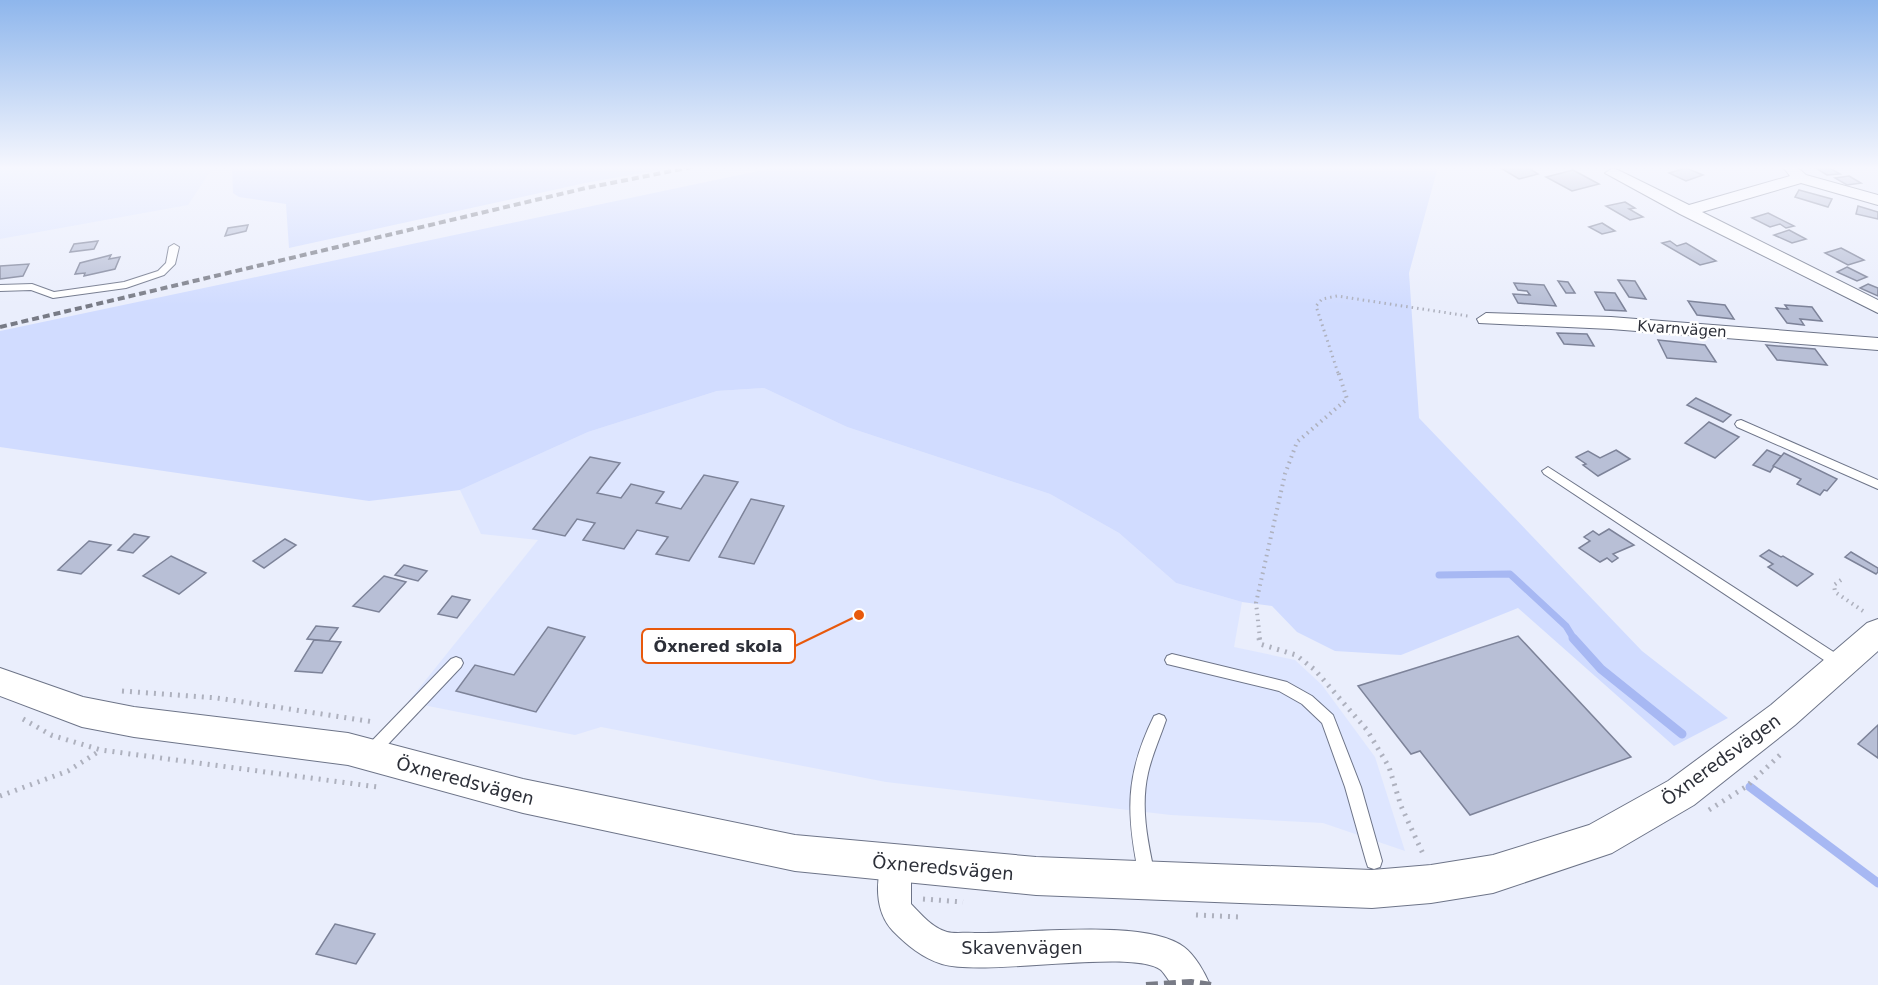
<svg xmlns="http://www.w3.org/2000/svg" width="1878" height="985" viewBox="0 0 1878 985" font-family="'DejaVu Sans',sans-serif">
<rect width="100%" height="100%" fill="#eaeefc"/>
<!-- built -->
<g fill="#dee6ff">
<path d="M0 167H213L188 205 0 239Z"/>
<path d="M764 388 847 427 1050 494 1119 533 1176 583 1242 602 1234 647 1295 660 1322 685 1375 757 1405 851 1323 823 1171 815 886 782 601 727 575 735 408 702 538 540 481 534 460 490 588 432 717 391Z"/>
</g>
<!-- green -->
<g fill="#d1dcff">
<path d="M232 167H676L585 183 289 248 286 204 239 197 233 193Z"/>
<path d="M777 167H1438L1409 273 1419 418 1642 651 1728 718 1674 746 1518 608 1401 655 1335 651 1297 632 1272 606 1242 602 1176 583 1119 533 1050 494 847 427 764 388 717 391 588 432 460 490 369 501 0 447V331Z"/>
</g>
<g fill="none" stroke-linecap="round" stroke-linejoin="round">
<!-- stream-far1 -->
<path stroke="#a7b8f3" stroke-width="7" d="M1439 575 1510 574 1566 626 1574 639"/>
<!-- stream -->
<g stroke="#a7b8f3" stroke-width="9">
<path d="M1573 638 1601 669 1682 734"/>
<path d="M1750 787 1878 883"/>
</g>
</g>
<!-- building -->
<g fill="#b8bfd6" stroke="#7d8399" stroke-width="1.5">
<path d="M1499 167H1527L1538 174 1519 179Z"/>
<path d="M1814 167H1828L1840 174 1827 175Z"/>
<path d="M1686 168 1703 175 1686 181 1669 173Z"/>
<path d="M1573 170 1599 184 1572 191 1546 177Z"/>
<path d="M1849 176 1861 183 1847 185 1835 178Z"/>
<path d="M1799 190 1832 199 1828 207 1795 197Z"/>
<path d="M1625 202 1635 208 1629 209 1643 217 1630 220 1606 206Z"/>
<path d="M1858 206 1878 212V219L1856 214Z"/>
<path d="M1768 213 1794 226 1786 228 1780 224 1770 227 1752 218Z"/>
<path d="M1602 223 1615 231 1602 234 1589 227Z"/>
<path d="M248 225 246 231 225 236 228 228Z"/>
<path d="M1789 230 1806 239 1792 243 1774 235Z"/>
<path d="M98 241 94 249 70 252 74 244Z"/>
<path d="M1670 241 1677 246 1686 243 1716 261 1700 265 1662 243Z"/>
<path d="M1841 248 1864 260 1848 265 1825 253Z"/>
<path d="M111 255 109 259 120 257 115 269 84 276 85 273 75 274 80 263Z"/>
<path d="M29 264 23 276 0 279V266Z"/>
<path d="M1847 267 1867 277 1857 281 1837 272Z"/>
<path d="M1618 280 1635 281 1646 299 1629 297Z"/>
<path d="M1558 281 1568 282 1575 293H1566Z"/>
<path d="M1514 283 1544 285 1556 306 1518 303 1513 294 1530 295 1527 291 1518 290Z"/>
<path d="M1868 284 1878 288V296L1860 288Z"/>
<path d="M1595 292 1615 293 1626 311 1605 310Z"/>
<path d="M1688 301 1725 305 1734 319 1697 315Z"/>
<path d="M1785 305 1812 307 1822 321 1800 319 1804 325 1787 323 1776 308 1788 309Z"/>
<path d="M1557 333 1587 334 1594 346 1564 344Z"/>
<path d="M1658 340 1705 345 1716 362 1667 358Z"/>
<path d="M1766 345 1815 349 1827 365 1777 360Z"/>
<path d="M1696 398 1731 415 1723 422 1687 405Z"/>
<path d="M1709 422 1739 437 1715 458 1685 443Z"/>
<path d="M1616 450 1630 459 1598 476 1583 465 1586 464 1576 457 1588 451 1600 458Z"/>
<path d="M1767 450 1781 456 1770 472 1753 465Z"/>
<path d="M1784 453 1837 479 1827 491 1824 490 1820 495 1797 484 1801 479 1773 466Z"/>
<path d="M590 457 620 463 597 493 621 498 631 484 664 492 656 503 681 509 704 475 738 482 689 561 656 554 668 537 637 530 624 549 583 540 595 523 577 519 565 536 533 529Z"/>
<path d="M751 499 784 506 754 564 719 557Z"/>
<path d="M1609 529 1634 545 1613 554 1618 558 1612 562 1607 558 1600 562 1579 548 1590 541 1584 537 1593 531 1599 535Z"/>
<path d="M134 534 149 537 133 553 118 550Z"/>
<path d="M285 539 296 545 264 568 253 561Z"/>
<path d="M89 541 111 545 81 574 58 570Z"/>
<path d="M1769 550 1781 557 1783 556 1813 574 1797 586 1768 567 1773 564 1760 556Z"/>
<path d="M1851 552 1878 568V572L1876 574 1845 557Z"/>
<path d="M171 556 206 573 179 594 143 576Z"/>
<path d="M404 565 427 571 418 581 395 575Z"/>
<path d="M384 576 406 582 379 612 353 606Z"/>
<path d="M452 596 470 600 457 618 438 614Z"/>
<path d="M316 626 338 628 329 641 307 639Z"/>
<path d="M548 627 585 637 536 712 456 691 475 665 514 675Z"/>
<path d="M1518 636 1631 757 1470 815 1420 751 1411 754 1358 686Z"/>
<path d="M314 640 341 642 322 673 295 671Z"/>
<path d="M1878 725V758L1858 744Z"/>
<path d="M335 924 375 934 356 964 316 954Z"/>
</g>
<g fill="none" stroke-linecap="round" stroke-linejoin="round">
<!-- service casing -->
<g stroke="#6d7488" stroke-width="2">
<g id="service">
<path d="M174 244 179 247 175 264 164 275 126 288 53 298 31 290 0 291V285L32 284 54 292 124 282 158 271 166 263 169 247Z"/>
<path d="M1741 420 1878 480V489L1737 427 1735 424 1737 421Z"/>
<path d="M1548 467 1846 660 1848 664 1846 668 1841 670 1836 668 1544 474 1542 471Z"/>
<path d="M1172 654 1287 682 1312 696 1333 715 1361 787 1382 861 1380 867 1374 869 1368 867 1366 861 1345 787 1322 723 1302 704 1279 691 1167 664 1165 660 1167 656Z"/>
<path d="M456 657 461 659 463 663 461 667 375 758 370 760 365 758 362 753 365 748 451 659Z"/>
<path d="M1159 714 1164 716 1166 720C1160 738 1152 755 1148 773 1140 808 1148 843 1155 876L1153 882 1147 884 1141 882 1139 876C1126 813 1125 775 1154 716Z"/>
</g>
</g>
<!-- minor casing -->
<g stroke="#6d7488" stroke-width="2">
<g id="minor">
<path d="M1783 167H1797L1806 175 1878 195V205L1801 183 1702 212 1878 300V313L1680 214 1605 173 1613 168 1618 170 1689 205 1790 176Z"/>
<path d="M1486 313 1611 317 1878 338V350L1611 329 1479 323 1477 319Z"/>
<path d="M896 849 907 854 911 864V904C921 914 932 928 947 932 955 934 966 932 975 933 1026 934 1145 918 1184 947 1195 955 1205 973 1210 985H1172C1169 981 1165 974 1161 970 1133 948 987 977 942 964 922 958 907 945 893 931 874 911 875 878 885 854Z"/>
</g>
</g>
<!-- tertiary casing -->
<g stroke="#6d7488" stroke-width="2">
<path id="tertiary" d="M1878 619V651L1795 725 1694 805 1612 853 1493 893 1431 903 1372 908 1036 895 795 871 523 813 348 765 134 737 82 727 0 696V668L83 697 134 707 348 733 523 779 795 835 1036 857 1372 870 1431 865 1493 855 1589 825 1668 781 1771 705 1867 623Z"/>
</g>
<!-- path-far2 -->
<path stroke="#aeb1be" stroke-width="3" stroke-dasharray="1.5 4" stroke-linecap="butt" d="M1338 373 1316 306 1322 299 1337 296 1468 316"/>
<!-- path-far1 -->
<g stroke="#aeb1be" stroke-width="4" stroke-dasharray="1.5 4.5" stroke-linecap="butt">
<path d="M1841 580 1834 585 1835 592 1866 613"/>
<path d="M1260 639 1256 603 1285 474 1297 442 1347 399 1338 371"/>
</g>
<!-- path -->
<g stroke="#aeb1be" stroke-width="5" stroke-dasharray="2 6" stroke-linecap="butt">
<path d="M1259 638 1260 644 1296 655 1315 670 1367 730 1389 767 1401 806 1424 856"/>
<path d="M122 691 217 698 374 722"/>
<path d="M23 719 51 735 101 750 378 787"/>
<path d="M0 796 68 771 101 750"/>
<path d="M1709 810 1747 786 1781 754"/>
<path d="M923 899 963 902"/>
<path d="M1196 915 1239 917"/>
</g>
<!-- service -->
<use href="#service" fill="#fff" fill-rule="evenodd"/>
<!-- minor -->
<use href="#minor" fill="#fff" fill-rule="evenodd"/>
<!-- tertiary -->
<use href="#tertiary" fill="#fff" fill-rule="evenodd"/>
<!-- rail-far1 -->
<path stroke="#787b86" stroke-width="4" stroke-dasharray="7 4" stroke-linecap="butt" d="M0 327 586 188 692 167"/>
<!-- rail -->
<path stroke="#787b86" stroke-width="6" stroke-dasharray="12 6" stroke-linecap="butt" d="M1146 985 1191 982 1211 985"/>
</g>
<!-- sky -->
<linearGradient id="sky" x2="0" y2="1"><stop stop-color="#8eb6ec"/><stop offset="0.55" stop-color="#f6f7fe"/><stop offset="1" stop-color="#f6f7fe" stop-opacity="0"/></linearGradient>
<rect width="1878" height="305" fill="url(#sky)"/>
<g text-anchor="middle" stroke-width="5" stroke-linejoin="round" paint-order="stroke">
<!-- street labels -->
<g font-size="15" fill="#2c2f38" stroke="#fff">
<text transform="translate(1682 329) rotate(4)" y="5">Kvarnvägen</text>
</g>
<!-- near-street labels -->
<g font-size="18" fill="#2c2f38" stroke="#fff">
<text transform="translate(1721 760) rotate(-36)" y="6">Öxneredsvägen</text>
<text transform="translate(465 781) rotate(15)" y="6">Öxneredsvägen</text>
<text transform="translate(943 868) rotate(5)" y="6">Öxneredsvägen</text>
<text x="1022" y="954">Skavenvägen</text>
</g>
</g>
<!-- callouts -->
<path fill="none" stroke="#e8590c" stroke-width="2" d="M859 615L795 646"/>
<circle fill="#e8590c" stroke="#fff" stroke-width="2" cx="859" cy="615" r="6"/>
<rect fill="#fff" stroke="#e8590c" stroke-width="2" x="642" y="629" width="153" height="34" rx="6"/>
<g font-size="16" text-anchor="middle" font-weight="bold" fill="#2c2f38">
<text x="718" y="652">Öxnered skola</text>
</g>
</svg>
